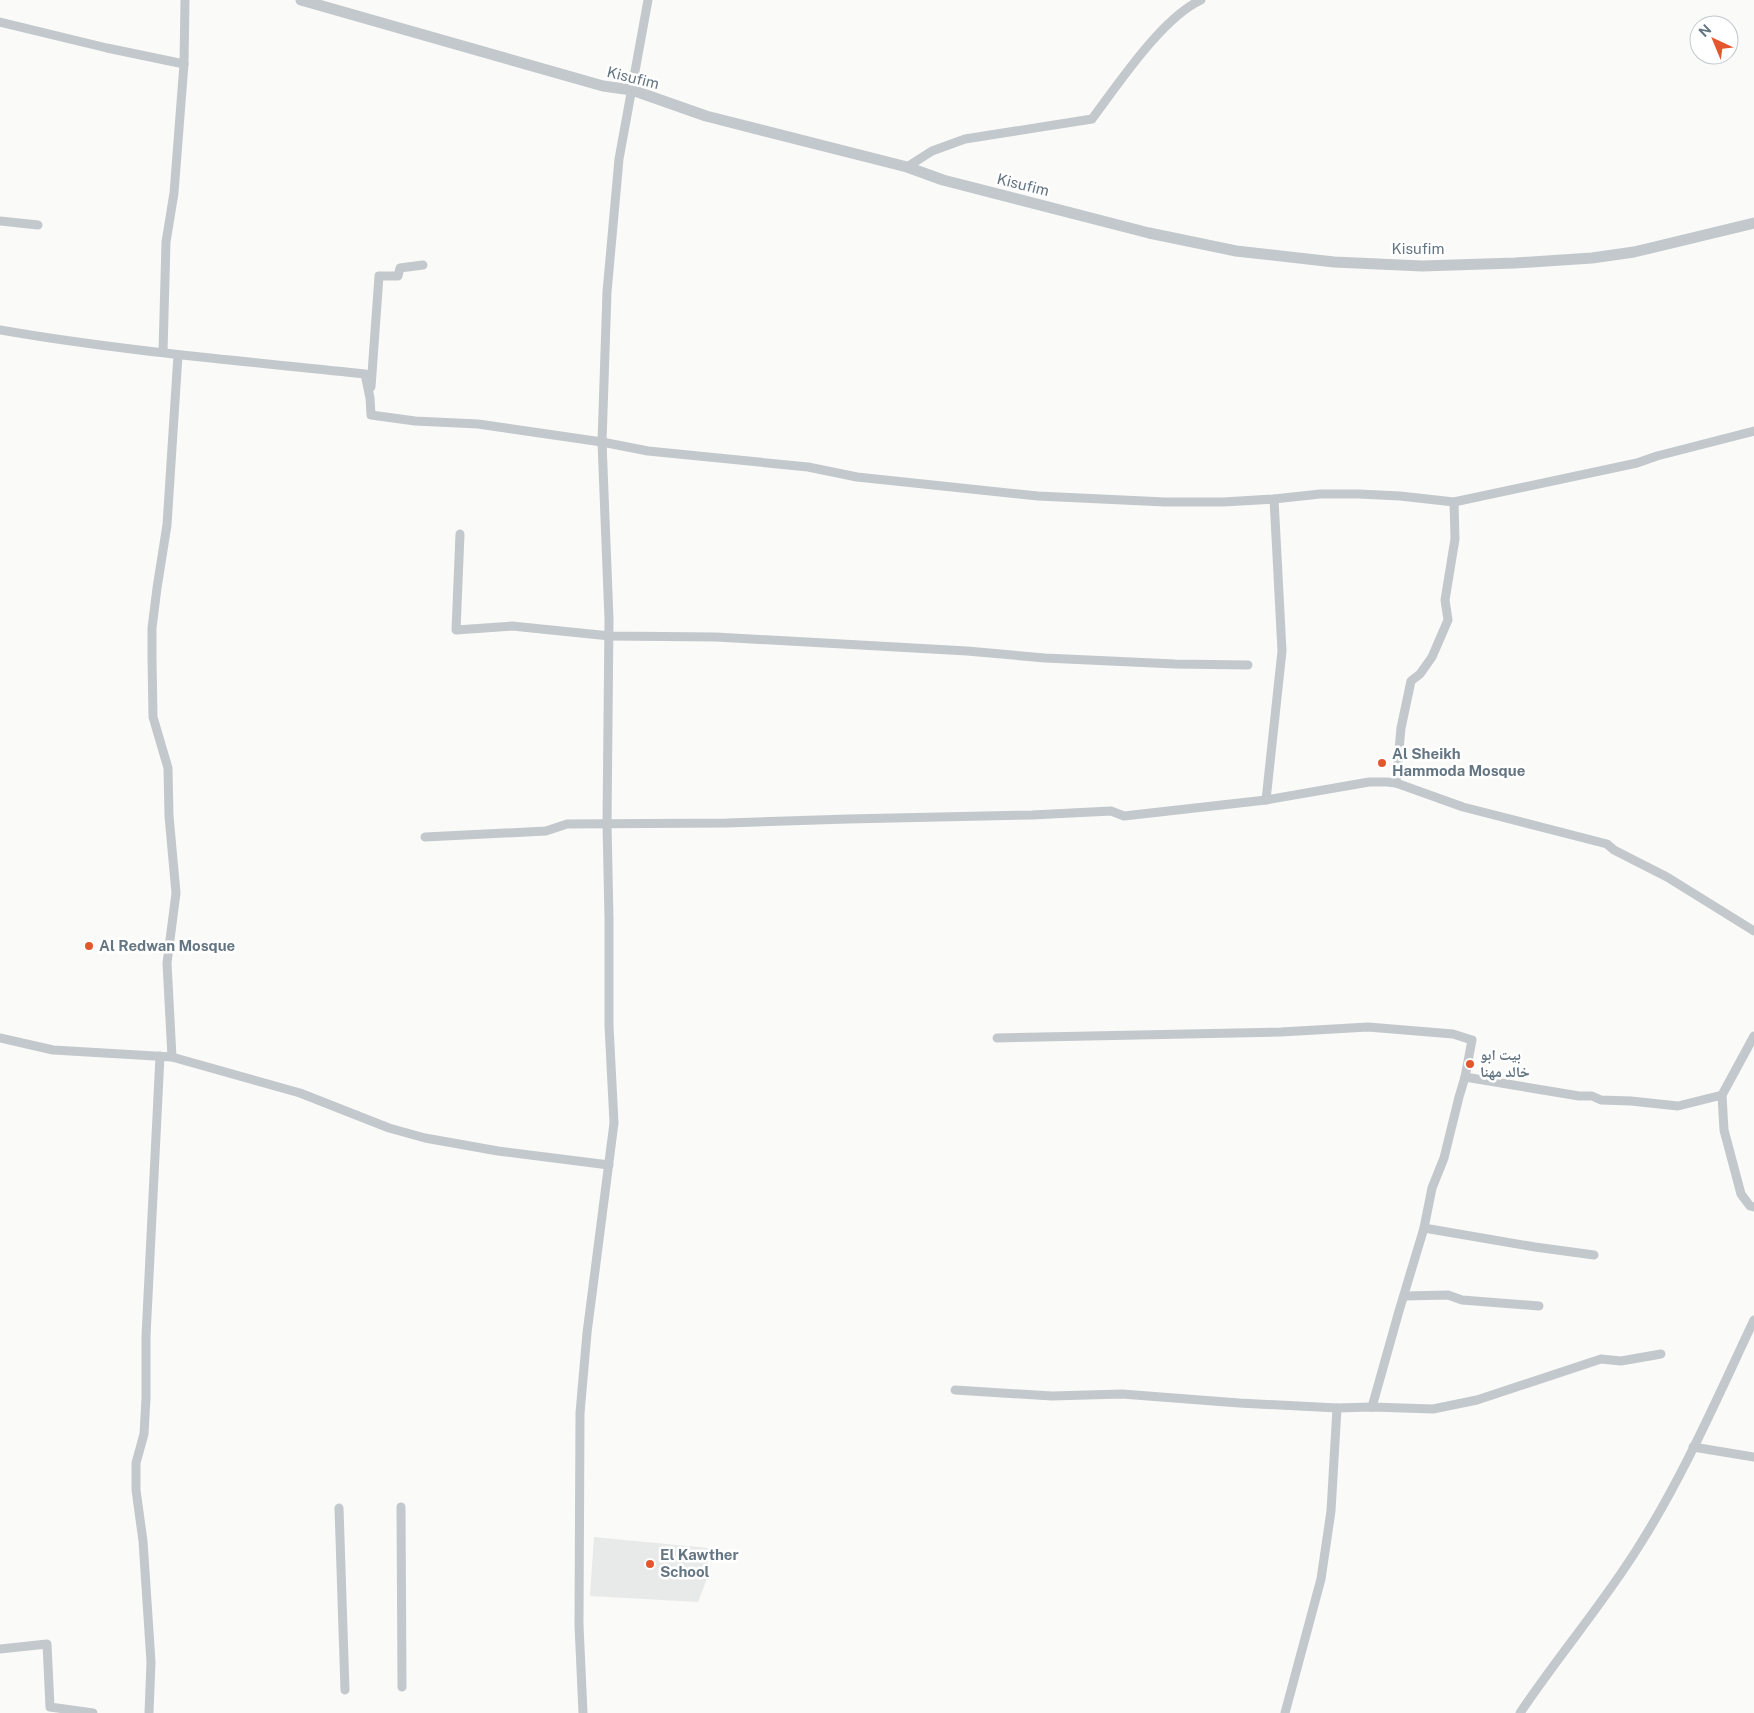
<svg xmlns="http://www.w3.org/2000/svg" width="1754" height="1713" viewBox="0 0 1754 1713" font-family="'Public Sans','Noto Naskh Arabic',sans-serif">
<rect width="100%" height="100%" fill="#fafaf8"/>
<!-- built -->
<path fill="#e8e9e9" d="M594 1537 708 1548 707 1579 698 1602 590 1596Z"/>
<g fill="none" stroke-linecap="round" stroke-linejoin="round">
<!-- minor -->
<g stroke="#c3c8cc" stroke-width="9">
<path d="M0 22 107 48 184 64"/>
<path d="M907 167 932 151 965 139 1092 119C1119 83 1162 18 1201 0"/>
<path d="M0 221 38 225"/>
<path d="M0 330C121 351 243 361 365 374L370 398 371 415 415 421 478 424 602 442 648 451 808 467 857 477 1038 496 1165 502H1223L1274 499 1320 494H1359L1400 496 1454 502 1637 463 1657 456 1754 431"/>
<path d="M163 352 166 242 174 193 184 64 185 0"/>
<path d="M371 387 379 276H398L400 268 423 265"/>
<path d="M460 534 456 630 512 626 610 636 716 637 967 651 1045 658 1175 664 1248 665"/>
<path d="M1396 783 1401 728 1411 681 1420 674 1432 657 1448 620 1445 600 1455 539 1454 502"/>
<path d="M1266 800 1282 651 1274 499"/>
<path d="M425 837 546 831 567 824 727 823 848 819 1032 815 1111 811 1124 816 1266 800 1369 782H1387L1396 783 1463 807 1607 844 1614 850 1667 877 1754 931"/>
<path d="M0 1038 53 1050 172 1057 300 1093 389 1128 425 1138 498 1151 609 1165"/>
<path d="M997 1038 1281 1032 1368 1027 1453 1034 1472 1040 1465 1077 1459 1097 1444 1158 1432 1188 1424 1228 1399 1311 1372 1407"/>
<path d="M172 1057 167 963 176 893 169 816 168 768 153 717 152 658V628L157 588 167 525 178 355"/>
<path d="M1465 1077 1579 1096H1592L1601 1100 1631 1101 1678 1106 1722 1095 1724 1130 1741 1194 1750 1206 1754 1207"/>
<path d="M1722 1095 1754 1036"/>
<path d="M1424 1228 1535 1247 1594 1255"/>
<path d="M1404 1296 1448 1295 1462 1300 1539 1306"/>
<path d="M955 1390 1052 1396 1122 1394 1239 1403 1337 1408 1372 1407 1433 1409 1477 1400 1601 1359 1621 1361 1661 1354"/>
<path d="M1693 1447 1754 1457"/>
<path d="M401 1507 402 1687"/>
<path d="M339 1508 345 1690"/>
<path d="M0 1649 47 1644 50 1707 93 1713"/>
<path d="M149 1713 151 1662 143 1541 136 1490V1463L144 1434 146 1398V1336L160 1056"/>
<path d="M583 1713 579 1625 580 1413 587 1333 614 1123 609 1026V919L607 824 609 619 602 442 607 292 619 159 648 0"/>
<path d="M1285 1713 1321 1579 1331 1511 1337 1408"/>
<path d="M1520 1713C1558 1656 1603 1604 1639 1546 1684 1475 1718 1396 1754 1320"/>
</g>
<!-- tertiary -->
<path stroke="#c3c8cc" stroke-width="11" d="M301 0 603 86 632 90 706 116 907 167 943 180 1149 233 1236 251 1334 262 1422 266 1515 263 1592 258 1634 252 1754 223"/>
</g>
<!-- markers -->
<g fill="#e4572e" stroke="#fff" stroke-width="2">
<circle cx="1382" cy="763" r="5"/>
<circle cx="89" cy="946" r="5"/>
<circle cx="1470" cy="1064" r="5"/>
<circle cx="650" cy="1564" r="5"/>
</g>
<g text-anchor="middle" stroke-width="5" stroke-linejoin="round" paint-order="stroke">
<!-- street labels -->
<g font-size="15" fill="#657683" stroke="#fff">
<text transform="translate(633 78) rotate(14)" y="5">Kisufim</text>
<text transform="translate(1023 185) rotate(14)" y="5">Kisufim</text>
<text x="1418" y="254">Kisufim</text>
</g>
<!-- poi labels -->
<g font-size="15" font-weight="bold" fill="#657683" stroke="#fff" text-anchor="start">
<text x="1392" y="759">Al Sheikh<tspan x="1392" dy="17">Hammoda Mosque</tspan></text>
<text x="99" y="951">Al Redwan Mosque</text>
<text x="1480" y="1060">بيت ابو<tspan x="1480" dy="17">خالد مهنا</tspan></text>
<text x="660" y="1560">El Kawther<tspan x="660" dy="17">School</tspan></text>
</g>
</g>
<!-- north arrow -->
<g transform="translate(1714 40) rotate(316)"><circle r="24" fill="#ffffff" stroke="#c1c8cd"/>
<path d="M0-4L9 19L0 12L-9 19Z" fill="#e4572e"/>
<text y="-8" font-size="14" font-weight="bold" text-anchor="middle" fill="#657683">N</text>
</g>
</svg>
